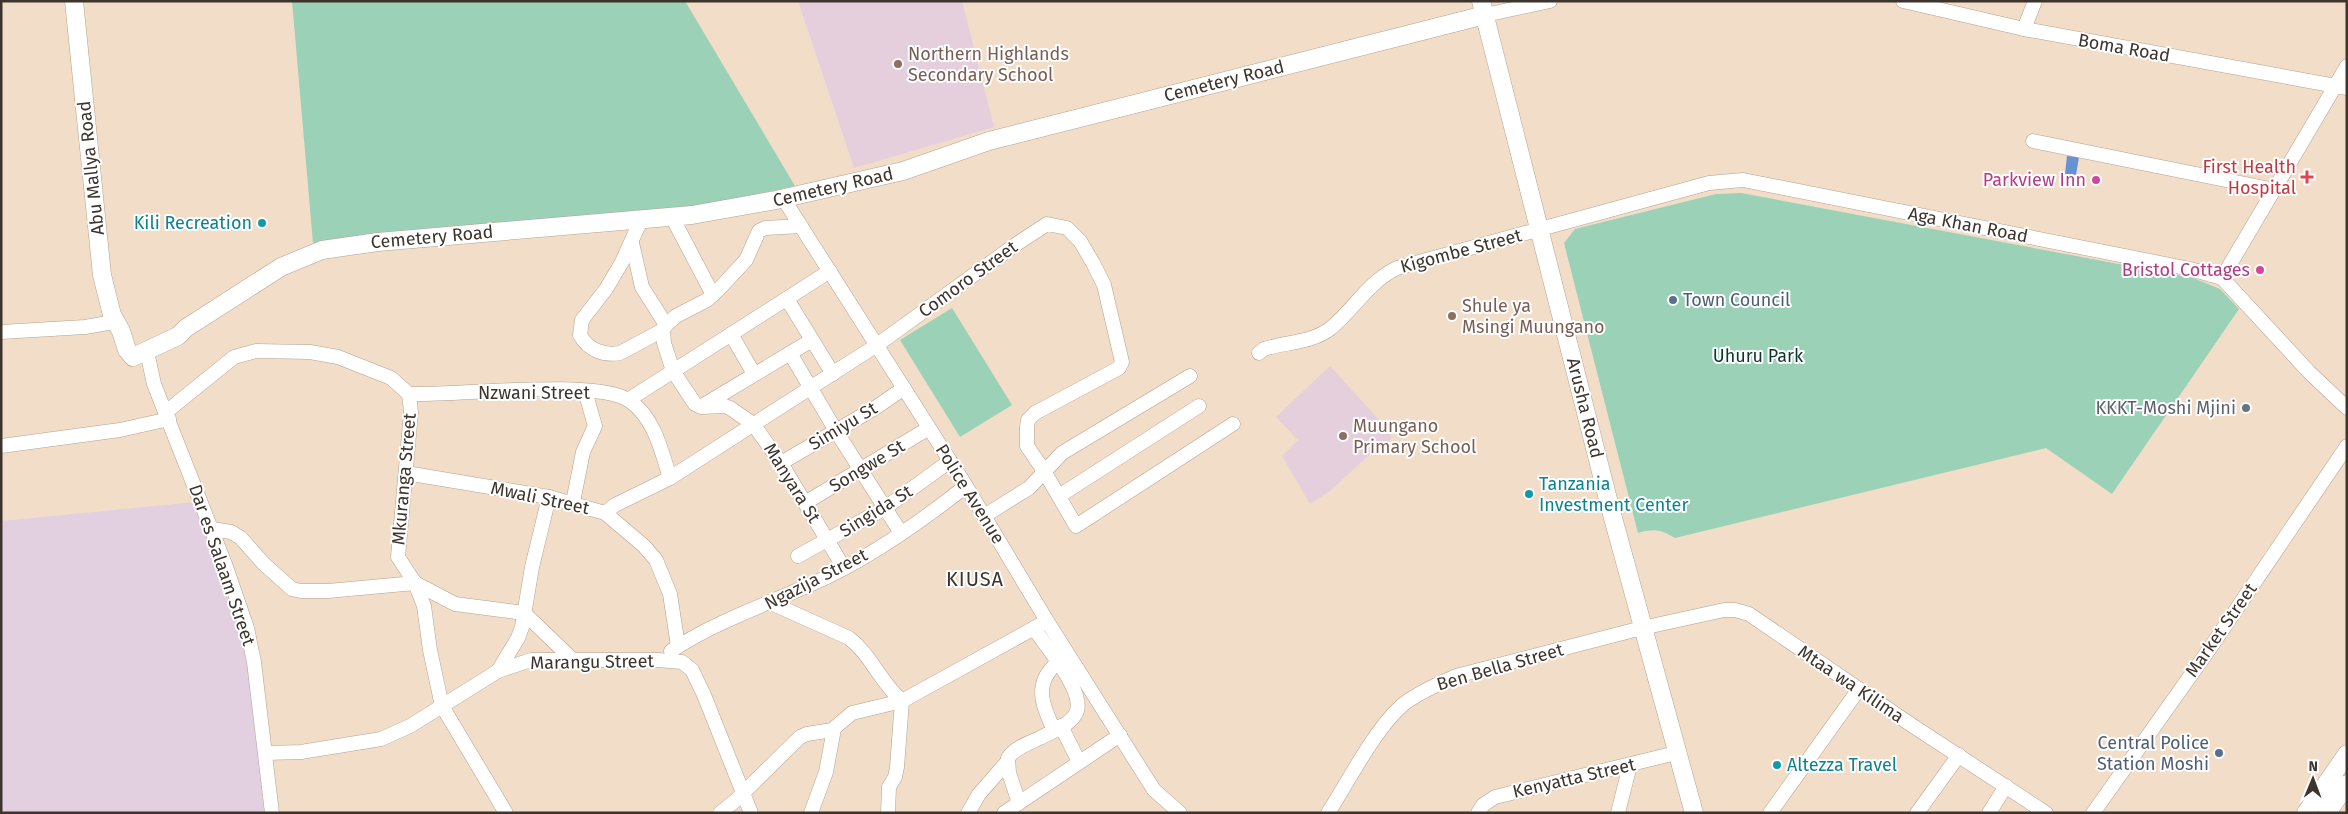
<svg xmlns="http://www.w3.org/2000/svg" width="2348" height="814" viewBox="0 0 2348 814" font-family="'Fira Sans',sans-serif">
<rect width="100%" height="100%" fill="#f1ddc8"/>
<!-- industrial -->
<path fill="#e2d0e1" d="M196 502 247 639 264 813H1V521Z"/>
<!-- education -->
<g fill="#e5cfdd">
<path d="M798 1H962L994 127 854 168Z"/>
<path d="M1330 366 1391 433V439L1370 454 1330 491 1310 504 1282 456 1298 440 1276 417Z"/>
</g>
<!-- green -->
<g fill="#9bd1b7">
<path d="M292 1H685L795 186 692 209 313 243Z"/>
<path d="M1741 193 2193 278 2220 289 2239 309 2112 494 2046 448 1675 538C1662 530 1653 528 1638 533L1564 243 1575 229 1716 194Z"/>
<path d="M952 308 1012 405 960 437 900 340Z"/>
</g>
<!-- water -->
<path fill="#6692d4" d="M2067 156 2079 157 2076 175 2065 174Z"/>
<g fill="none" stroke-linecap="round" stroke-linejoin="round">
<!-- minor casing -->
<g stroke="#b5a28e" stroke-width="15">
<g id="minor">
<path d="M1903 1 2024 29 2347 88"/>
<path d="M1485 15 1550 1"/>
<path d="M2024 29 2035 1"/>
<path d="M2033 141 2275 190"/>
<path d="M783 198 966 486 1047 621 1154 790 1180 813"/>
<path d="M672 217 713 295"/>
<path d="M641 220 622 262 606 289 582 320 580 335C588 350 604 356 620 353L663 330"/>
<path d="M801 226 765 228 759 231 746 260 720 288 707 300 676 316 666 325 663 330 664 343 673 371 695 404 701 407 725 406 730 408 753 424 781 463 844 568"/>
<path d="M632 243 642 287 666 325"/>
<path d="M2222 278 2347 66"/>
<path d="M787 299 833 374"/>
<path d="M1 332 85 327 114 322"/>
<path d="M731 334 754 374"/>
<path d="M147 352 154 384 225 564 247 628 254 662 272 813"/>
<path d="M790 353 836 431 901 533"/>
<path d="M1259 353 1264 349C1286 342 1312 343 1331 328 1355 308 1368 282 1397 268L1709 183 1743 180 2190 269 2222 278 2309 372 2347 408"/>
<path d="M409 394C456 396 597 378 630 401 655 419 661 450 670 478"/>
<path d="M628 400 830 271"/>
<path d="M702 406 812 340"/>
<path d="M166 412 234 357 256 351 310 352 338 357 391 378 409 394 411 412 398 557 415 583 424 606 430 650 442 706 506 813"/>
<path d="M1 446 120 430 169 419"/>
<path d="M781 463 875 408 904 388"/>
<path d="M406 473 549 497 605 513 644 546 656 560 670 594 678 646"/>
<path d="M1059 496 1199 406"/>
<path d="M573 502 583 452 595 426 585 391"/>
<path d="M805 503 929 428"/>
<path d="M605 513 615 505 670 478 877 345 1015 245 1047 224 1067 228 1080 241 1093 263 1104 285 1122 362 1119 368 1035 413 1028 420 1027 427V446L1044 471 1076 526 1233 424"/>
<path d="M984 516 1029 488 1062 453 1190 376"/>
<path d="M212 529 231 532 241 538 264 564 292 589 301 591H328L415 583 455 604 524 613 572 659"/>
<path d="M798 556 885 508 950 461"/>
<path d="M771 603 849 638C871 655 881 683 902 701L897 767 895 777 889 787 888 813"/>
<path d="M671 651C719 619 777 601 829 576 878 552 923 520 966 486"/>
<path d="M498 671 518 638 522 627 532 567 549 497"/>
<path d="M1061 726 1079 762"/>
<path d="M1054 730C1042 705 1033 683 1058 662"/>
<path d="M266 753 301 752 381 739 410 726 498 671 531 660H658L682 662 692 670 704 695 751 813"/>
<path d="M1019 803 1009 773 1008 758C1014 748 1029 743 1040 738 1051 732 1068 726 1075 715 1089 695 1045 646 1034 628"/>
<path d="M720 813 735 801 800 737 807 734 832 730 852 713 902 701 1047 621"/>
<path d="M811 813 826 772 834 729"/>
<path d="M968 813 979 794 1008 761"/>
<path d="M1004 813 1120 735"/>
<path d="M1328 813C1348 782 1377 725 1405 703 1421 691 1439 684 1456 676L1642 628 1724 610H1735L1749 614 1910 724 2046 813"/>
<path d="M1478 813 1483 805 1495 797 1676 753"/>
<path d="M1618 813 1630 765"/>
<path d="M1770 813 1859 689"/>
<path d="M1917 813 1959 755"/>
<path d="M1989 813 2006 786"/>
<path d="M2093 813 2208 651 2347 446"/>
</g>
</g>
<!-- major casing -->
<g stroke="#b5a28e" stroke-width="19">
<g id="major">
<path d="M74 1 102 275 112 315 121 331 127 350 133 357 178 336 186 328 281 267 322 250 378 242 692 215 776 200 903 171 989 141 1485 15"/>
<path d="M1481 1 1610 507 1694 813"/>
<path d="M2306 813 2347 754"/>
<path d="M2327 813 2347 784"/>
</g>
</g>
<!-- minor -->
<use href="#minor" stroke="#fff" stroke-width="14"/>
<!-- major -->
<use href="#major" stroke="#fff" stroke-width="18"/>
</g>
<!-- markers -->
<g fill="#8d6e63" stroke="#fff" stroke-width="2">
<circle cx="898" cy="64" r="5"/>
<circle cx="1452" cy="316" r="5"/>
<circle cx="1343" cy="436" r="5"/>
</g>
<path fill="#e0444e" stroke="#fff" stroke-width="2" d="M2304.5 169.5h5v5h5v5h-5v5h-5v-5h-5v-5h5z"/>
<g fill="#d1479c" stroke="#fff" stroke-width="2">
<circle cx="2096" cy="180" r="5"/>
<circle cx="2260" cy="270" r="5"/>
</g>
<g fill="#0f9aa8" stroke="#fff" stroke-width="2">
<circle cx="262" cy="223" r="5"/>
<circle cx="1529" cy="494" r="5"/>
<circle cx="1777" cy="765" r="5"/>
</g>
<g fill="#5c6f8a" stroke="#fff" stroke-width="2">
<circle cx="1673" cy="300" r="5"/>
<circle cx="2219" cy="753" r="5"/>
</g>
<circle fill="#6b7280" stroke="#fff" stroke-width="2" cx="2246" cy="408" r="5"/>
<g text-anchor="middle" stroke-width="4" stroke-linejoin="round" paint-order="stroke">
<!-- street labels -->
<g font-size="18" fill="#3d352d" stroke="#fff">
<text transform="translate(2124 48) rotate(10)" y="6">Boma Road</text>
<text transform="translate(1224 81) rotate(-14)" y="6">Cemetery Road</text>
<text transform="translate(91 168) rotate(-96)" y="6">Abu Mallya Road</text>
<text transform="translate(833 187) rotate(-13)" y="6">Cemetery Road</text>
<text transform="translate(1968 225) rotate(11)" y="6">Aga Khan Road</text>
<text transform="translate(432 237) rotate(-5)" y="6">Cemetery Road</text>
<text transform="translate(1461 251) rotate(-15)" y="6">Kigombe Street</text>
<text transform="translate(968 279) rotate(-36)" y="6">Comoro Street</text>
<text x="534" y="399">Nzwani Street</text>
<text transform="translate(1585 408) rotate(76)" y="6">Arusha Road</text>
<text transform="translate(843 426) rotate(-31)" y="6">Simiyu St</text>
<text transform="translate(867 466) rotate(-31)" y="6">Songwe St</text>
<text transform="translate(404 479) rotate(-85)" y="6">Mkuranga Street</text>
<text transform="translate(792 483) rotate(58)" y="6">Manyara St</text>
<text transform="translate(970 494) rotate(58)" y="6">Police Avenue</text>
<text transform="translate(540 498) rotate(12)" y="6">Mwali Street</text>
<text transform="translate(876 511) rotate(-32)" y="6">Singida St</text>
<text transform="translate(222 565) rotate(71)" y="6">Dar es Salaam Street</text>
<text transform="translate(816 579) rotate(-27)" y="6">Ngazija Street</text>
<text transform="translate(2221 630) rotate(-55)" y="6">Market Street</text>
<text transform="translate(592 662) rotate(-1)" y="6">Marangu Street</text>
<text transform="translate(1500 667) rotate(-16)" y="6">Ben Bella Street</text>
<text transform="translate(1851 684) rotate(34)" y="6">Mtaa wa Kilima</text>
<text transform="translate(1574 778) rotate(-13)" y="6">Kenyatta Street</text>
</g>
<!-- education labels -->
<g font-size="18" fill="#785e54" stroke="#fff" text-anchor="start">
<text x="908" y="60">Northern Highlands<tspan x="908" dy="21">Secondary School</tspan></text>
<text x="1462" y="312">Shule ya<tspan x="1462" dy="21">Msingi Muungano</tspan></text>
<text x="1353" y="432">Muungano<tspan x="1353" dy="21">Primary School</tspan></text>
</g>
<!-- health labels -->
<g font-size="18" fill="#be3a42" stroke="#fff" text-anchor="end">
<text x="2296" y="173">First Health<tspan x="2296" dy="21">Hospital</tspan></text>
</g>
<!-- hotel labels -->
<g font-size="18" fill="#b23c85" stroke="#fff" text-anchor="end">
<text x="2086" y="186">Parkview Inn</text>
<text x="2250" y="276">Bristol Cottages</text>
</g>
<!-- culture labels -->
<g font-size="18" fill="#0d838f" stroke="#fff" text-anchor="start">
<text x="252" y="229" text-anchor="end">Kili Recreation</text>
<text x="1539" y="490">Tanzania<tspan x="1539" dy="21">Investment Center</tspan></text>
<text x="1787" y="771">Altezza Travel</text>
</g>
<!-- service labels -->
<g font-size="18" fill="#4e5e75" stroke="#fff" text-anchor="start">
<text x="1683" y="306">Town Council</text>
<text x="2209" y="749" text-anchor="end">Central Police<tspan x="2209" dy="21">Station Moshi</tspan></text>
</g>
<!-- park labels -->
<g font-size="18" fill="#0b3726" stroke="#fff">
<text x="1758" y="362">Uhuru Park</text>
</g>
<!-- worship labels -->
<g font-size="18" fill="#5b616d" stroke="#fff" text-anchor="end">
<text x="2236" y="414">KKKT-Moshi Mjini</text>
</g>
<!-- quarter labels -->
<g font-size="20" letter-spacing="1" fill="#3d352d" stroke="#fff">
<text x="975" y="586">KIUSA</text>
</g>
</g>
<!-- border -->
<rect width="2348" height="814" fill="none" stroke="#3d352d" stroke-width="5"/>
<!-- north arrow -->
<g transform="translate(2313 779) rotate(1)" stroke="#ffffff" stroke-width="4" paint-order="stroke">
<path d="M0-4L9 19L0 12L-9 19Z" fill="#3d352d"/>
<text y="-8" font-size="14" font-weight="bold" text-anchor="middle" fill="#3d352d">N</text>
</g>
</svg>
